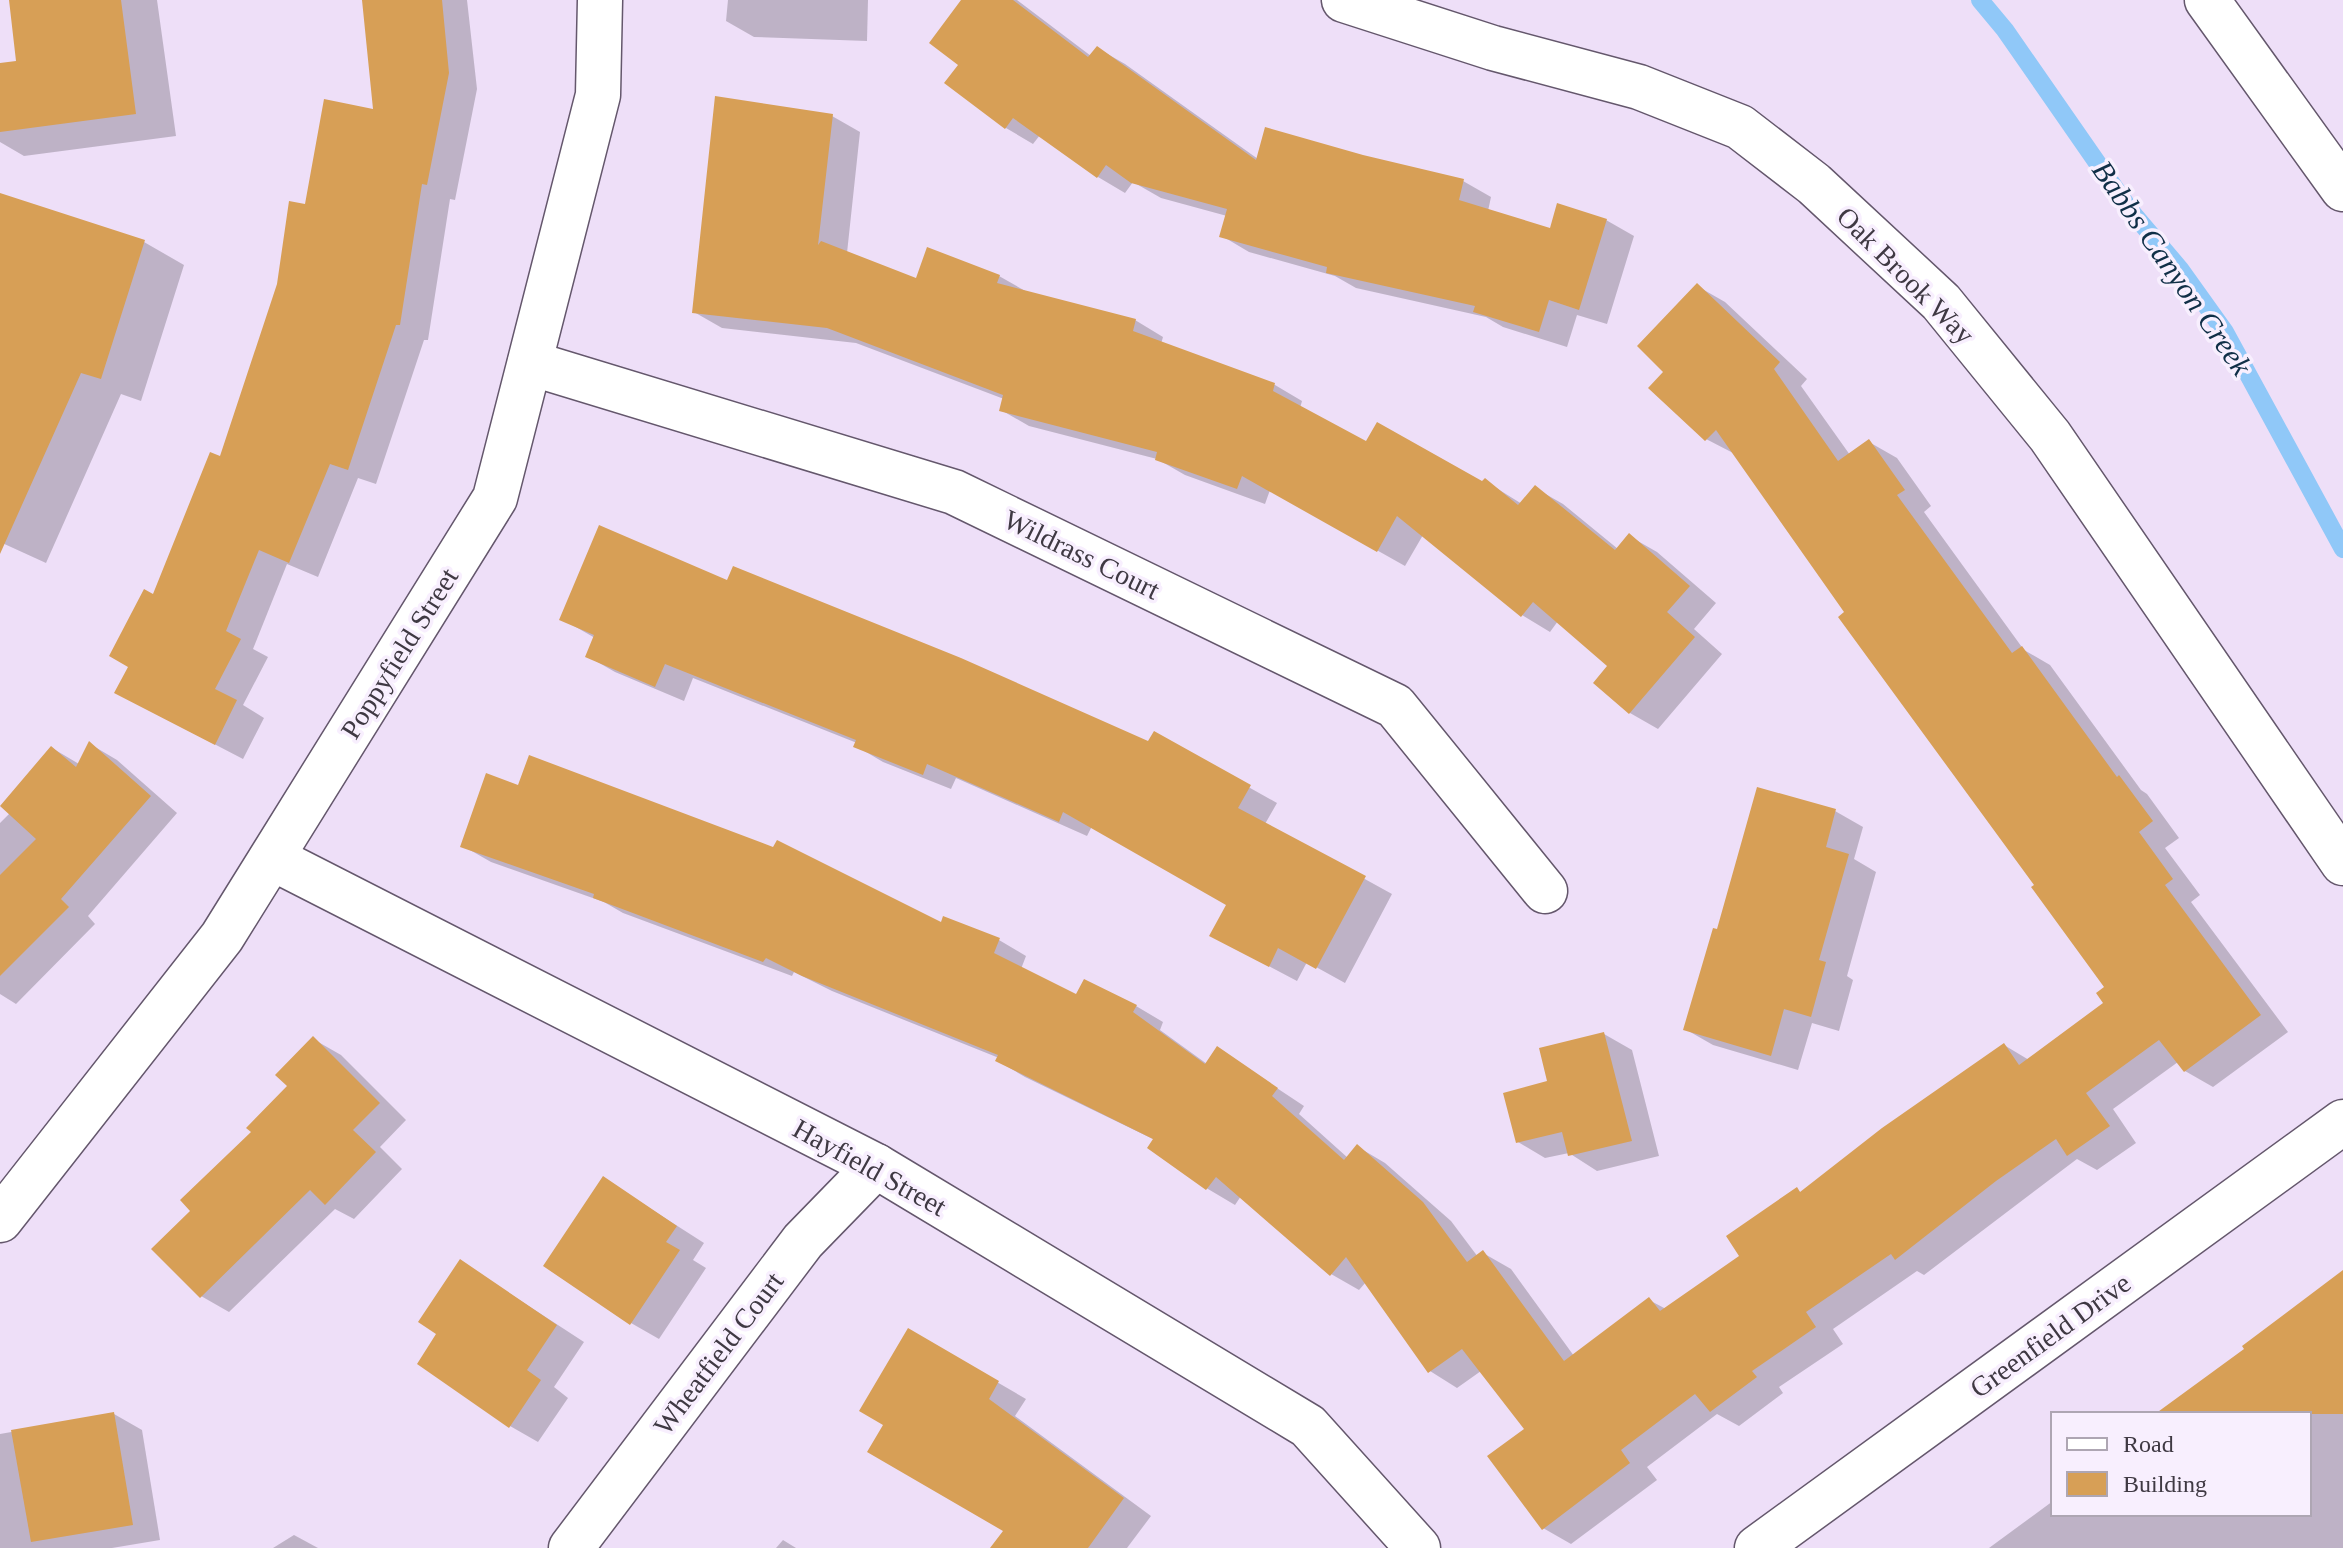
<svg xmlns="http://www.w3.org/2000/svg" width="2343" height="1548" viewBox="0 0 2343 1548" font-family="'Times New Roman',serif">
<rect width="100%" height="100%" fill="#eedff8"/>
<!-- shadow -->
<g fill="#0003">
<path d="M11 0H157L176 136 24 156 0 142V65L19 63Z"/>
<path d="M362 0H467L477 89 455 200 450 199 428 340H424L376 484 358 478 318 577 287 564 253 649 268 657 243 705 264 718 243 759 145 708 131 666 154 596 221 459 306 206 375 112 364 2Z"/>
<path d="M728 0H868L867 41 754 37 726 21Z"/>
<path d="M963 0H1017L1091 56 1097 48 1125 64 1258 159 1363 157 1463 181 1491 197 1488 211 1551 230 1606 220 1634 236 1607 324 1577 315 1567 347 1503 327 1486 317 1356 288 1335 276 1249 252 1222 236 1227 216 1161 198 1133 182 1125 193 1098 177 1040 135 1033 144 1006 128 961 65Z"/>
<path d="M832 116 860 132 847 253 917 280 999 276 1027 292 1135 320 1163 337 1161 344 1275 385 1302 401 1300 408 1367 443 1483 484 1485 481 1522 504 1535 488 1563 504 1618 549 1629 536 1657 552 1716 603 1694 629 1722 654 1658 729 1630 713 1595 683 1610 666 1558 621 1550 632 1522 615 1423 535 1405 566 1270 490 1265 504 1185 475 1157 459 1029 426 1001 410 1004 399 856 343 722 328 694 312Z"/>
<path d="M0 195 144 242 184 265 141 401 121 394 46 563 0 542Z"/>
<path d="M1697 286 1725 302 1807 379 1801 386 1850 455 1869 442 1897 458 1931 506 1924 512 2024 650 2050 665 2141 790 2147 794 2179 838 2165 848 2200 895 2191 902 2288 1032 2213 1087 2185 1071 2178 1062 2113 1109 2136 1143 2097 1170 2077 1159 1924 1275 1917 1271 1833 1329 1843 1344 1779 1387 1783 1393 1739 1426 1717 1414 1647 1467 1657 1480 1571 1544 1543 1528 1527 1429 1481 1371 1457 1388 1430 1371 1366 1282 1359 1290 1331 1274 1241 1196 1235 1205 1208 1189 1150 1148 1155 1140 1025 1077 998 1061 999 1058 832 991 794 972 792 976 623 913 604 902 491 862 463 846 942 925 999 940 1026 956 1021 969 1077 997 1136 1006 1163 1022 1160 1030 1207 1064 1218 1049 1304 1106 1299 1114 1348 1158 1358 1147 1385 1163 1451 1221 1478 1257 1483 1253 1511 1269 1574 1356 1649 1300 1666 1309 1742 1257 1797 1190 1802 1193 2004 1045 2029 1060 2106 1004V987L1847 613 1735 454 1706 439 1666 372Z"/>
<path d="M728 583 1149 743 1154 734 1277 803 1265 824 1392 894 1345 983 1307 962 1297 981 1240 951 1229 904 1092 826 1087 836 956 778 951 789 883 762 856 746 857 743 693 678 684 701 615 672 587 656 595 638 562 619Z"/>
<path d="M90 744 117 760 177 813 88 916 95 924 16 1004 0 994V823L10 813 52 748 79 764Z"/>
<path d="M1835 811 1863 827 1854 859 1876 872 1847 976 1853 980 1839 1031 1812 1023 1798 1070 1713 1045 1685 1029 1718 932Z"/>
<path d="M1604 1034 1632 1050 1659 1156 1597 1171 1569 1153 1545 1158 1518 1142 1550 1083Z"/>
<path d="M313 1039 341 1055 406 1120 380 1147 402 1169 354 1219 335 1209 229 1312 201 1296 193 1211 290 1086Z"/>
<path d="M604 1179 704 1243 693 1260 706 1268 659 1339 631 1323Z"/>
<path d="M461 1262 584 1342 554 1387 568 1398 538 1442 510 1426 439 1334Z"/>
<path d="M2343 1292V1548H1989L2053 1501V1514H2309V1414H2159Z"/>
<path d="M909 1331 1026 1399 1015 1416 1151 1516 1127 1548H1010L1006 1530Z"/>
<path d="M114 1414 142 1430 160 1540 112 1548H0V1434Z"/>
<path d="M294 1535 318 1548H273Z"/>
<path d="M783 1540 796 1548H776Z"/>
</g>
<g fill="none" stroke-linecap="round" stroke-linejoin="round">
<!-- stream -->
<path stroke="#90c8f8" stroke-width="18" d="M1980 0 2005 30 2130 210 2180 269 2225 332 2343 549"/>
</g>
<!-- building -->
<g fill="#d79f56">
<path d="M9 0H121L136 114 0 132V63L16 61Z"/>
<path d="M362 0H442L449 73 427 185 422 184 400 325H396L348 470 330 464 289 563 259 550 226 631 241 639 215 689 237 700 215 745 114 693 128 667 109 656 144 589 153 594 210 452 220 456 277 284 289 201 305 204 324 99 373 109Z"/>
<path d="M961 0H1013L1088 57 1097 46 1256 160 1265 127 1363 155 1464 179 1459 200 1550 228 1557 203 1607 219 1579 310 1549 300 1539 332 1473 312 1475 306 1326 273 1327 267 1219 237 1227 209 1131 183 1106 165 1097 178 1013 118 1005 129 944 83 958 65 929 43Z"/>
<path d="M715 96 833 114 818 245 821 241 916 278 927 247 1000 275 997 283 1136 319 1133 331 1275 383 1273 391 1366 441 1377 422 1482 481 1485 478 1518 505 1535 485 1615 550 1629 533 1690 586 1667 612 1695 637 1629 714 1593 683 1607 666 1533 602 1521 617 1397 516 1377 552 1242 476 1237 489 1155 460 1157 452 999 411 1003 395 827 328 692 313Z"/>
<path d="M0 193 145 240 101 379 81 373 0 554Z"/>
<path d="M1697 283 1780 362 1774 369 1838 461 1869 439 1905 490 1897 495 2012 653 2022 646 2117 777 2119 775 2153 821 2139 832 2173 879 2165 885 2261 1015 2184 1072 2159 1040 2086 1093 2110 1126 2067 1156 2056 1139 1996 1181 1895 1260 1891 1254 1806 1312 1816 1327 1752 1371 1757 1377 1710 1412 1695 1394 1621 1450 1630 1463 1542 1530 1487 1456 1524 1429 1462 1349 1428 1373 1346 1257 1330 1276 1216 1177 1206 1190 1147 1148 1153 1139 995 1061 998 1055 802 976 766 958 763 962 593 898 594 894 460 847 486 773 518 785 529 755 773 847 777 840 941 922 943 916 1000 938 994 953 1076 994 1084 979 1137 1005 1133 1012 1205 1064 1217 1046 1278 1088 1272 1096 1344 1160 1357 1144 1423 1202 1467 1262 1483 1250 1564 1361 1649 1297 1660 1311 1739 1256 1726 1236 1797 1187 1800 1192 1882 1128 2004 1043 2019 1065 2103 1003 2096 993 2104 987 2031 887 2034 885 1838 617 1844 612 1716 430 1705 441 1648 388 1663 372 1637 346Z"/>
<path d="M599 525 727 580 733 566 961 658 1148 741 1154 731 1251 785 1238 808 1366 876 1316 969 1278 948 1269 967 1209 936 1226 905 1063 812 1059 822 927 764 923 775 853 747 856 740 665 664 655 687 585 657 594 635 559 620Z"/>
<path d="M89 741 151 796 61 899 69 907 0 976V875L36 839 0 806 51 746 76 767Z"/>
<path d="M1757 787 1836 809 1826 847 1849 854 1819 960 1826 962 1811 1017 1784 1009 1771 1056 1683 1030 1713 928 1717 929Z"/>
<path d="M1604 1032 1632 1141 1568 1156 1562 1132 1516 1143 1503 1093 1547 1081 1539 1048Z"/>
<path d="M313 1036 380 1103 353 1130 376 1152 325 1205 310 1190 200 1298 151 1249 190 1211 180 1200 251 1132 246 1128 287 1086 275 1075Z"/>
<path d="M603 1176 677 1226 666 1242 680 1250 630 1325 543 1266Z"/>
<path d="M460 1259 557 1325 527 1370 541 1380 509 1428 417 1364 436 1334 418 1322Z"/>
<path d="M2343 1270V1414H2155L2244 1349 2242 1346Z"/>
<path d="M908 1328 999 1381 989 1399 1124 1498 1088 1548H990L1003 1531 867 1452 883 1425 859 1411Z"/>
<path d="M114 1412 133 1525 31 1542 11 1430Z"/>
</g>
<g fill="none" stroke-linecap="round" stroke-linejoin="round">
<!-- street casing -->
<g stroke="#64576c" stroke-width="47">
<g id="street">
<path d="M1344 0 1493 48 1639 87 1740 127 1814 184 1941 302 2050 436 2343 863"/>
<path d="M2207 0 2343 189"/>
<path d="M530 363 954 492 1395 706 1545 891"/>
<path d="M272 858 876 1166 1308 1426 1418 1548"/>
<path d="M0 1220 222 937 495 498 598 95 600 0"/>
<path d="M571 1548 803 1241 876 1166"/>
<path d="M1757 1548 2343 1122"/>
</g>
</g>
<!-- street -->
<use href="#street" stroke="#fff" stroke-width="44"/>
</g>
<g text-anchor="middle" stroke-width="7" stroke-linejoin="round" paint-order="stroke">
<!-- street labels -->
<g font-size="28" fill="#3f3943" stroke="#f8effe">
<text transform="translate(1906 275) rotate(45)" y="10">Oak Brook Way</text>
<text transform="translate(1082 554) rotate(26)" y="10">Wildrass Court</text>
<text transform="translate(399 653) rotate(-58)" y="10">Poppyfield Street</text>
<text transform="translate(870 1167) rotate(29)" y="10">Hayfield Street</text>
<text transform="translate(2050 1335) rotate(-36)" y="10">Greenfield Drive</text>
<text transform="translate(718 1353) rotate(-53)" y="10">Wheatfield Court</text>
</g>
<!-- water labels -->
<g font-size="30" font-style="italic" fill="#102f47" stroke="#f8effe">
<text transform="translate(2172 268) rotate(55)" y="10">Babbs Canyon Creek</text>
</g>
</g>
<!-- legend -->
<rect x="2051" y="1412" width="260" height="104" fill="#f8effe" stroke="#aea6b3" stroke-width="2"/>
<rect x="2067" y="1438" width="40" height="12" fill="#ffffff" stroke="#aea6b3" stroke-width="2"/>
<text x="2123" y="1452" font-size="24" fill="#3f3943">Road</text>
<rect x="2067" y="1472" width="40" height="24" fill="#d79f56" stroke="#aea6b3" stroke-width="2"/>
<text x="2123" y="1492" font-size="24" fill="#3f3943">Building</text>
</svg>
